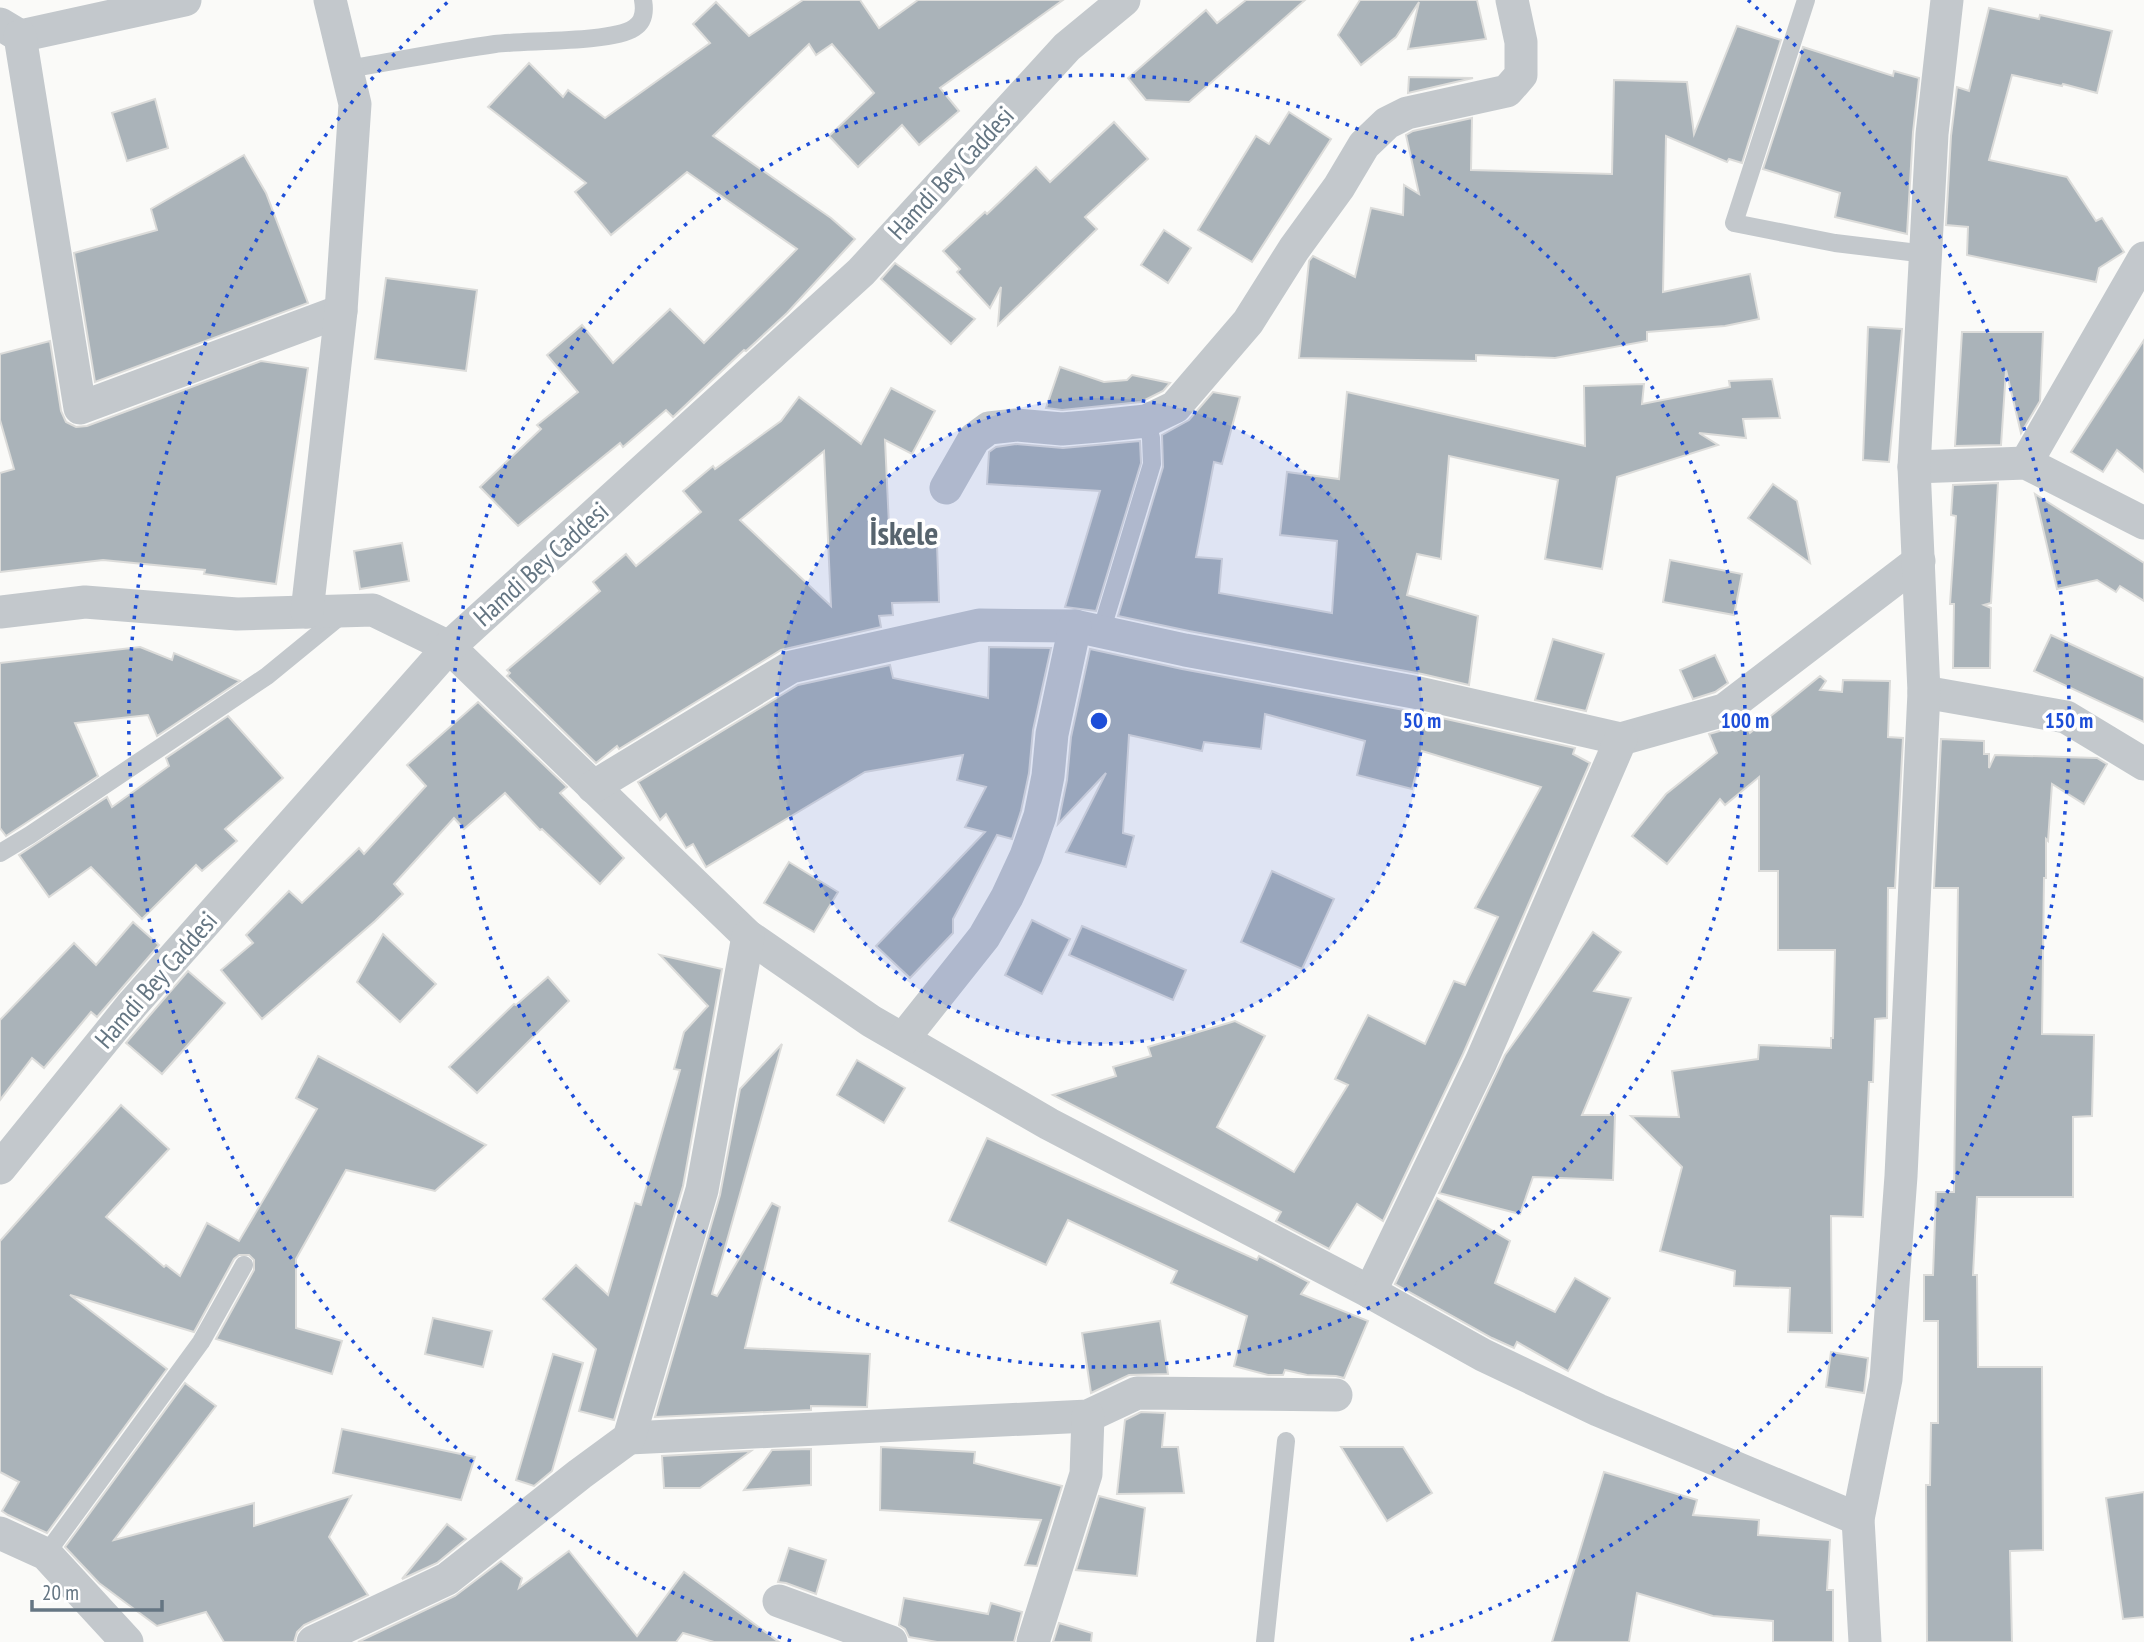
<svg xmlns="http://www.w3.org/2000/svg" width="2144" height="1642" viewBox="0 0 2144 1642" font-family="'PT Sans Narrow',sans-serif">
<rect width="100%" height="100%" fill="#fafaf8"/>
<!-- building -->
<g fill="#aab3b9" stroke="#dcdcda" stroke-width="2" fill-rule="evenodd">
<path d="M803 0H860L879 28 918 0H1063L940 88 959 111 919 145 902 125 858 167 829 136 874 93 832 44 816 55 809 44 713 136 831 218 855 239 787 313 746 351 744 350 673 417 666 410 623 447 620 443 518 526 480 487 541 429 537 425 578 392 547 355 582 325 613 363 670 309 704 343 797 249 687 172 611 235 575 192 586 183 488 107 529 63 563 97 568 90 605 118 710 43 693 24 716 2 749 36Z"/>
<path d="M1246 0H1305L1189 102 1146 100 1128 78 1206 10 1217 23Z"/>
<path d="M1360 0H1477L1486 39 1408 49 1419 2 1396 37 1361 65 1338 35Z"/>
<path d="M1989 8 2039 19 2040 15 2112 31 2097 93 2063 84 2062 86 2012 75 1989 160 2067 177 2096 221 2102 218 2124 252 2099 268 2096 282 1967 255 1968 227 1946 225 1951 136 1957 87 1969 91Z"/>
<path d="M1737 26 1781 40 1742 163 1729 159 1727 162 1666 136 1663 292 1750 274 1759 319 1725 326 1647 332V341L1555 358 1476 355V361L1299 358 1309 261 1313 256 1355 277 1371 208 1403 215 1404 185 1419 194 1406 135 1413 131 1472 118 1471 170 1612 174 1614 80 1687 82 1694 134Z"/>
<path d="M1803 47 1893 76 1894 71 1919 78 1913 132 1907 234 1835 217 1840 193 1763 169Z"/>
<path d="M1409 77 1473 78 1408 93Z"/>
<path d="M155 99 168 148 127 161 112 113Z"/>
<path d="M1289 112 1331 139 1252 262 1198 230 1256 136 1269 144Z"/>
<path d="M1114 122 1148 159 1085 217 1097 229 998 325 1001 287 990 308 957 272 960 269 943 251 985 212 987 214 1036 167 1050 182Z"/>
<path d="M244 155 266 193 308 303 95 382 74 253 157 230 151 209Z"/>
<path d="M1164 230 1191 248 1168 283 1141 265Z"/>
<path d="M895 263 975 319 951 344 881 279Z"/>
<path d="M386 278 477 290 466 371 375 359Z"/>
<path d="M1868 327 1902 329 1889 462 1863 460Z"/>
<path d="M1962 332H2043L2040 401 2021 433 2006 370 2001 445 1955 446Z"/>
<path d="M2144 340V472L2117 450 2103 472 2071 452Z"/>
<path d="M50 341 61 411 66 422 76 427 87 426 261 361 308 368 276 584 204 574 205 570 103 560 0 572V473L14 469 0 420V354Z"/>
<path d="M1060 367 1104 382 1127 380 1132 375 1170 383 1163 391 1141 402 1062 410 1046 408Z"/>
<path d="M1772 379 1780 418 1743 419 1746 438 1699 433 1718 445 1617 477 1602 569 1545 559 1558 480 1449 456 1441 559 1417 554 1407 595 1478 616 1469 685 1422 674 1189 631 1118 616 1163 467 1162 435 1189 420 1213 392 1240 397 1222 464 1214 462 1196 557 1222 559 1219 593 1332 613 1337 541 1280 535 1287 472 1339 479 1347 392 1585 446 1584 386 1644 384 1642 404 1730 387 1729 381Z"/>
<path d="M891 388 935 411 912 454 885 440 890 547 937 544 939 602 892 603 893 615 879 616 881 627 781 650 619 749 617 746 596 763 507 676 510 673 507 670 600 591 593 582 626 554 636 566 701 512 683 491 713 466 715 469 781 421 799 397 861 444ZM824 451 831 606 740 520Z"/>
<path d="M1140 441 1141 463 1096 611 1065 607 1100 491 987 484 989 452 996 447 1016 444 1063 448Z"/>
<path d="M1998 483 1991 603 1984 605 1991 608 1990 668H1953L1954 604H1950L1956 516 1951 515 1953 485Z"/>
<path d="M1773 484 1797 501 1810 563 1748 518Z"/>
<path d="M2035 494 2144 563V601L2120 586 2116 592 2097 580 2057 589Z"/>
<path d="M402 543 409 581 360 589 354 551Z"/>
<path d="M1670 560 1742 574 1734 615 1663 602Z"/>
<path d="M2051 635 2144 678V722L2034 671Z"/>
<path d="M1553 639 1604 654 1586 711 1535 700Z"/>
<path d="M140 647 172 660 174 653 240 681 157 736 148 715 75 723 98 776 6 836 0 828V663Z"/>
<path d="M989 647 1051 648 1033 730 1029 773 1021 811 1012 839 997 835 953 919V933L910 978 876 946 985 832 965 827 986 787 957 780 963 755 865 772 706 867 693 844 686 848 666 814 660 820 638 782 798 685 890 665 893 678 988 698Z"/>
<path d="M1090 649 1182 669 1415 712 1575 748 1573 754 1590 763 1463 1054 1383 1221 1357 1204 1329 1249 1276 1221 1281 1212 1053 1095 1116 1076 1113 1067 1151 1056 1148 1047 1235 1021 1265 1036 1217 1127 1294 1172 1348 1085 1335 1079 1368 1015 1425 1044 1454 981 1465 985 1498 917 1475 908 1541 787 1422 751 1412 789 1357 775 1365 741 1265 714 1261 749 1204 742 1202 751 1129 735 1123 833 1134 836 1126 867 1066 852 1106 773 1058 824 1067 780 1071 737Z"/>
<path d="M1715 655 1728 683 1715 692 1693 699 1680 670Z"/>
<path d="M1820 676 1826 681 1820 690 1842 692 1843 680 1890 681 1888 737 1903 738 1895 888H1888L1887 1018 1875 1019 1873 1082H1869L1863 1217 1831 1216 1832 1333 1788 1332 1790 1288 1734 1286 1735 1271 1660 1251 1682 1167 1631 1116 1679 1117 1672 1071 1758 1059 1759 1045 1831 1048V1038H1833L1835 950H1778V871H1759V777L1725 805 1720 799 1667 864 1632 836 1666 794 1717 753 1709 734 1730 728 1744 719 1750 733Z"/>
<path d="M478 702 567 787 560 793 624 858 600 884 542 829 540 830 505 793 464 829 454 818 394 884 403 894 375 921 262 1019 221 970 253 943 246 935 289 891 302 903 359 848 364 854 426 786 407 765Z"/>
<path d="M228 716 283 778 225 829 237 841 202 871 196 865 142 919 91 867 49 897 19 855 107 797 112 807 169 766 166 758Z"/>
<path d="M1941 739 1984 741V754H1989V768L1995 755 2097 758 2107 764 2084 804 2052 784 2048 841 2046 839V878H2044L2042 1034 2094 1035 2092 1116 2073 1117V1197H1977L1973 1275H1977L1978 1367H2042L2043 1550 2010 1551 2012 1642H1927L1926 1485H1930L1931 1423H1938V1321H1924V1275H1933L1936 1192H1954L1958 888H1934Z"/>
<path d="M789 862 838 892 814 932 764 903Z"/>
<path d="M1272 871 1334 899 1302 969 1241 942Z"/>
<path d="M1032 920 1070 939 1042 994 1005 975Z"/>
<path d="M133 922 159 945 97 1017 91 1012 44 1068 32 1058 0 1100V1020L74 943 96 965Z"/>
<path d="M1082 926 1186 970 1173 1000 1069 955Z"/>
<path d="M1593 932 1621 952 1594 991 1631 998 1582 1115H1615L1613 1180 1533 1177 1520 1214 1439 1193 1505 1055Z"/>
<path d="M383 934 436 984 400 1022 357 982Z"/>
<path d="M660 955 722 969 683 1186 614 1420 579 1411 596 1349 543 1299 576 1265 608 1295 635 1203 641 1205 680 1070 674 1069 684 1032 708 1006Z"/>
<path d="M188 971 225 1003 162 1074 126 1043Z"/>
<path d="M548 977 569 1001 477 1093 449 1067 514 1004 516 1005Z"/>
<path d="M782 1044 712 1294 717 1296 772 1203 780 1207 745 1348 870 1354 867 1407 811 1406V1410L655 1417 720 1195 740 1089Z"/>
<path d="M318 1056 486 1145 435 1191 346 1170 296 1259V1328L342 1341 332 1374 216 1339 254 1270V1260L249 1255H239L234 1259 194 1332 70 1295 167 1369 47 1533 8 1515 2 1511 19 1482 0 1472V1241L121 1105 169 1149 106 1217 164 1267 166 1265 180 1276 207 1223 239 1241 317 1109 296 1098Z"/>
<path d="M857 1060 905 1088 884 1123 837 1095Z"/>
<path d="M987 1138 1257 1260 1259 1256 1309 1282 1301 1294 1368 1321 1344 1378 1336 1376 1307 1375 1285 1370 1283 1375H1268L1234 1366 1247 1316 1171 1283 1177 1271 1068 1220 1046 1265 949 1221Z"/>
<path d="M1437 1198 1510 1241 1495 1283 1555 1312 1575 1278 1610 1298 1568 1371 1517 1342 1514 1348 1492 1338 1395 1284Z"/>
<path d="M433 1318 492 1331 483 1367 425 1354Z"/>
<path d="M1160 1321 1168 1374 1129 1375 1091 1393 1082 1333Z"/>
<path d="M1831 1352 1868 1358 1864 1393 1826 1387Z"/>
<path d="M553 1354 583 1363 552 1471 534 1486 516 1480Z"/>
<path d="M185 1383 216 1406 114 1540 254 1503V1526L351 1496 329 1537 368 1595 304 1625 297 1632 294 1642H224L206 1612 157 1626 99 1583 65 1547Z"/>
<path d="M1141 1412 1165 1413 1162 1447H1178L1184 1493 1117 1494 1125 1420Z"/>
<path d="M342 1429 475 1457 461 1500 333 1473Z"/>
<path d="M881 1447 975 1452 974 1463 1062 1486 1037 1566 1025 1565 1041 1520 880 1510Z"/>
<path d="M1341 1447H1403L1432 1493 1387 1521Z"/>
<path d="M811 1449V1485L744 1490 772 1450Z"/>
<path d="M751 1451 700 1488H664L662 1456Z"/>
<path d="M1604 1472 1697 1500 1693 1515 1759 1520 1758 1535 1830 1540 1827 1590H1833V1642H1773V1621L1713 1616 1637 1593 1629 1642H1552Z"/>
<path d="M2144 1492V1617L2123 1619 2106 1498Z"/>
<path d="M1099 1496 1145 1508 1137 1576 1076 1570Z"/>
<path d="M447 1524 466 1539 437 1563 402 1579Z"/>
<path d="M789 1548 826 1560 816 1594 786 1583 778 1582Z"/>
<path d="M569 1551 637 1636 684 1572 779 1642H714L683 1633 676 1642H358L455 1596 501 1561 522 1578 519 1588Z"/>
<path d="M904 1598 988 1614 991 1603 1022 1612 1014 1642H937L909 1637 905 1629 899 1625Z"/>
<path d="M1059 1623 1092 1633 1091 1642H1053Z"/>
</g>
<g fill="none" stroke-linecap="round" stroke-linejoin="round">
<!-- lane -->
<g stroke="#c3c8cc" stroke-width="18">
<path d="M1806 0 1734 223 1835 243 1926 254"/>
<path d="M347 69C396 61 446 51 495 44 526 40 611 43 634 28 644 22 645 11 643 0"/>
<path d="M1101 632 1152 464 1151 438 1146 421"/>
<path d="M0 853 30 835 267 676 344 613"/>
<path d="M46 1554 201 1342 244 1265"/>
<path d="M1265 1642 1286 1441"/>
</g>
<!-- street -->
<g stroke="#c3c8cc" stroke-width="33">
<path d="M0 24 20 36 185 0"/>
<path d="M20 36 80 408 341 311"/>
<path d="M2026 463 2144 258"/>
<path d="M1914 467 2026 463 2144 523"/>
<path d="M946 488 974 439 989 428 1016 425 1062 429 1098 426 1146 421 1175 407 1248 322 1294 249 1339 187 1364 145 1387 123 1407 113 1507 91 1521 75V42L1512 0"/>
<path d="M0 612 85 602 237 614 373 610 449 647 748 936 871 1021 1049 1124 1370 1292 1483 1355 1598 1410 1858 1519"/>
<path d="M307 612 341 311 355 104 330 0"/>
<path d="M1924 692 2066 717 2144 764"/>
<path d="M593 787 791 667 979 625 1075 626 1185 650 1419 693 1621 739 1724 710 1919 561"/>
<path d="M903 1039 984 937 1007 897 1026 856 1040 816 1048 776 1052 734 1075 626"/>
<path d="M0 1168 132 1005 449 647 861 272 1067 47 1124 0"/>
<path d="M1370 1292 1481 1062 1621 739"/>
<path d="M629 1438 1088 1416 1137 1393 1336 1395"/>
<path d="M0 1533 46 1554 127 1642"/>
<path d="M779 1601 891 1642"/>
<path d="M313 1642 447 1579 580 1474 629 1438 702 1190 748 936"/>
<path d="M1033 1642 1086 1474 1088 1416"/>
<path d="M1865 1642 1858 1519 1886 1379 1901 1176 1924 692 1914 467 1932 134 1947 0"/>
</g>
</g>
<!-- distance rings -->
<circle cx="1099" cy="721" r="323" fill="#1d4ed8" fill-opacity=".12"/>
<g fill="none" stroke="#1d4ed8" stroke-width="3.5" stroke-dasharray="3.5 7">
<circle cx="1099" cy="721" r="323"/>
<circle cx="1099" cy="721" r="646"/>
<path d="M791 1641A970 970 0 0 1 450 0M1748 0A970 970 0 0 1 1407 1641"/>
</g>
<g text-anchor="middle" stroke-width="7" stroke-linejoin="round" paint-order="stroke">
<!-- street labels -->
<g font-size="26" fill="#657683" stroke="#fff">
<text transform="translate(951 173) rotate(-47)" y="9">Hamdi Bey Caddesi</text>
<text transform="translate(541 564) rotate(-42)" y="9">Hamdi Bey Caddesi</text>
<text transform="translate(156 980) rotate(-49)" y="9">Hamdi Bey Caddesi</text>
</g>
<!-- district labels -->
<g font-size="33" font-weight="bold" fill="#57646e" stroke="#fff">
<text x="904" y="545">İskele</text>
</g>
</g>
<circle cx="1099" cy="721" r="10" fill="#1d4ed8" stroke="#fff" stroke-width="3.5"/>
<g font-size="21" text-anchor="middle" font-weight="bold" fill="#1d4ed8" stroke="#fff" stroke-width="7" stroke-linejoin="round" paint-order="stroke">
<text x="1422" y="728">50 m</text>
<text x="1745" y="728">100 m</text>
<text x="2069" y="728">150 m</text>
</g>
<!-- scale -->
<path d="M32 1600v10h130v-10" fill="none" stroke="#657683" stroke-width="3.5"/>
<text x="42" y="1600" font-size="21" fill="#657683" stroke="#ffffff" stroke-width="5" paint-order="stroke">20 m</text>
</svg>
